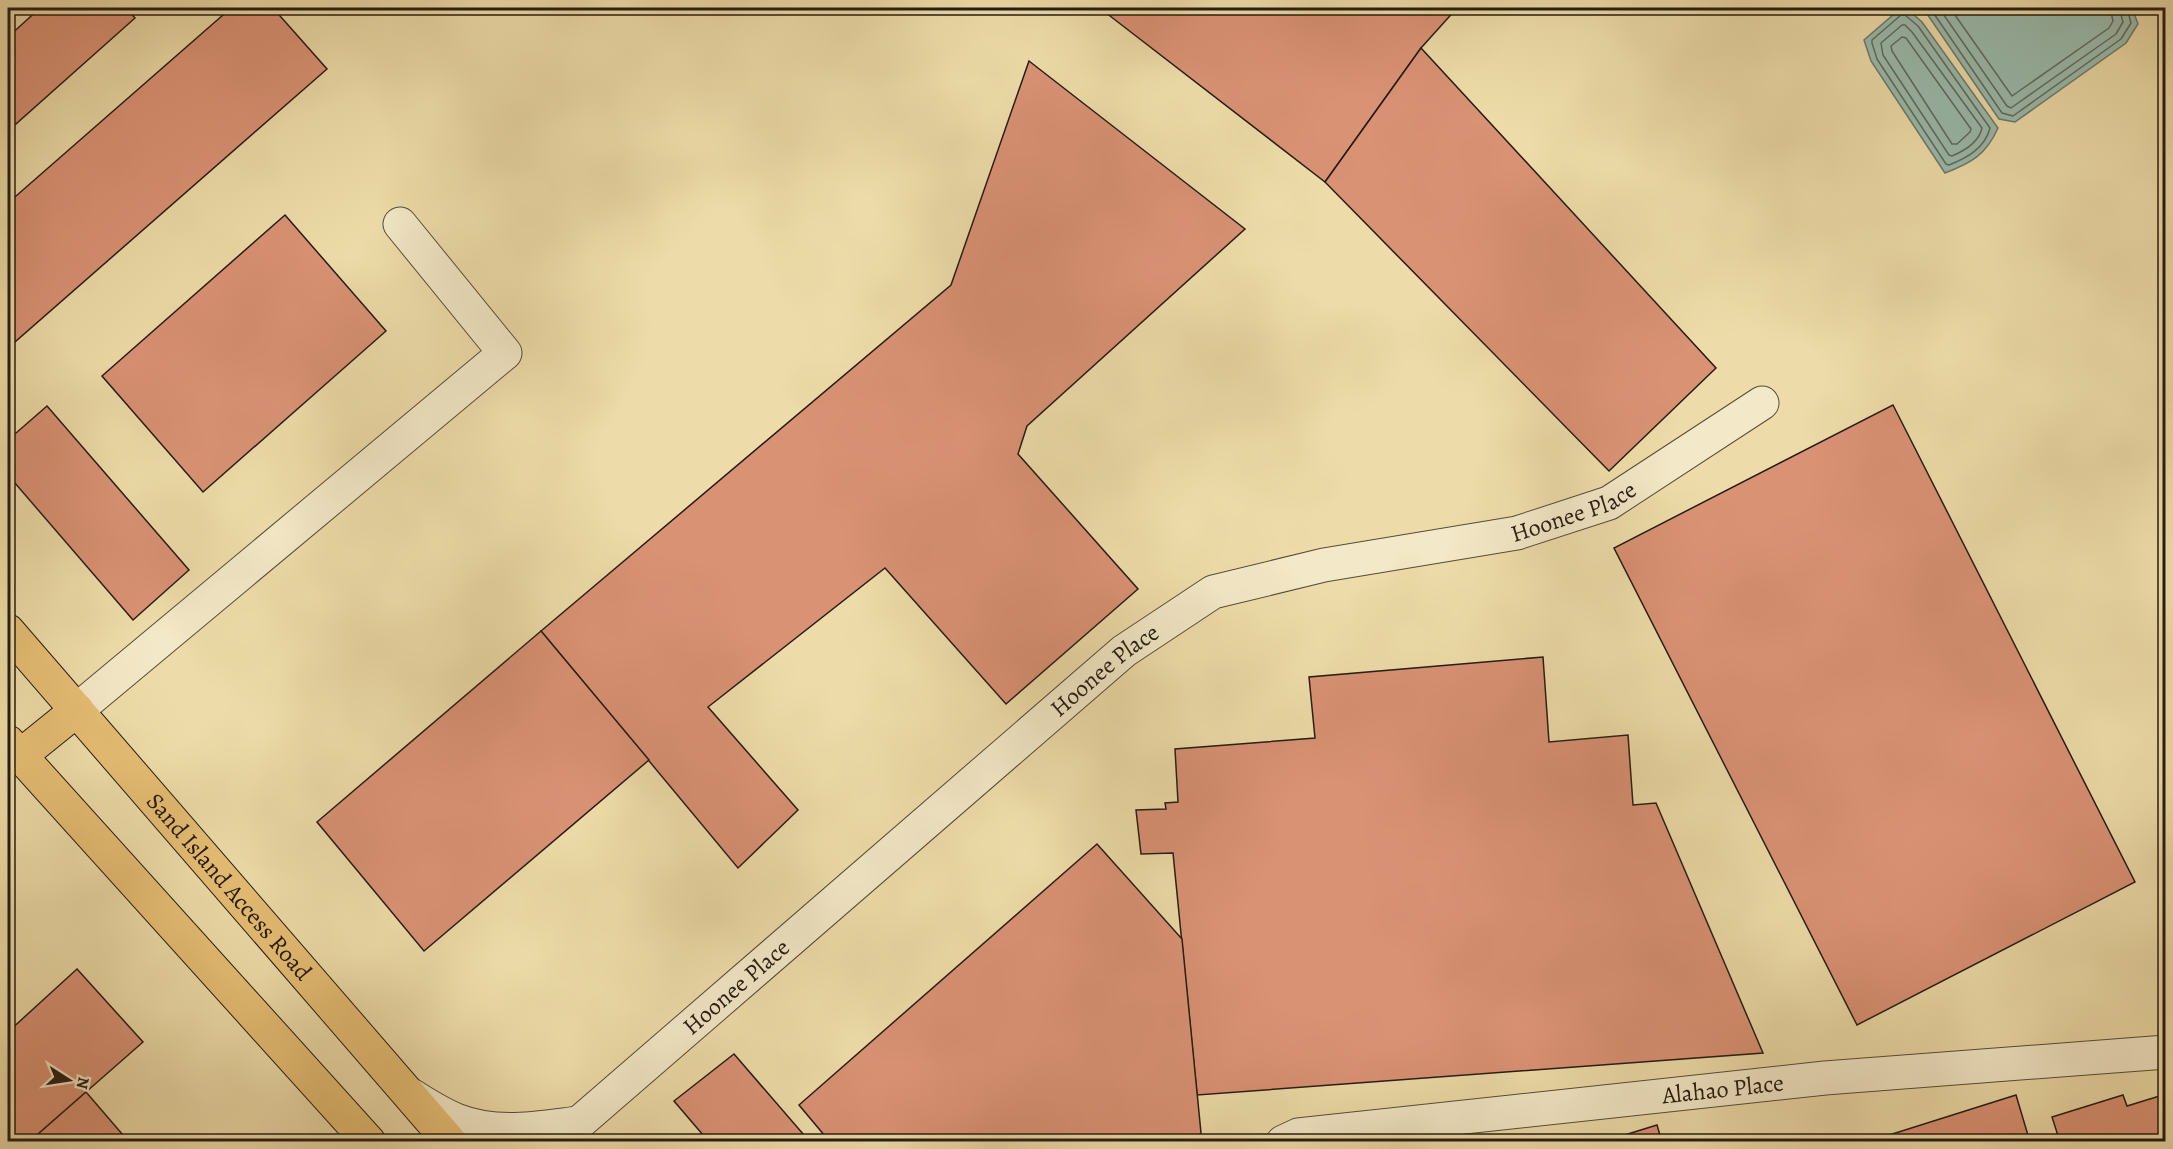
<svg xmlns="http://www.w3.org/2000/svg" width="2173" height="1149" viewBox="0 0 2173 1149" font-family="Alegreya,serif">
<rect width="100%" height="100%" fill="#eddca9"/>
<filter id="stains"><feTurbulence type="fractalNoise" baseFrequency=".00333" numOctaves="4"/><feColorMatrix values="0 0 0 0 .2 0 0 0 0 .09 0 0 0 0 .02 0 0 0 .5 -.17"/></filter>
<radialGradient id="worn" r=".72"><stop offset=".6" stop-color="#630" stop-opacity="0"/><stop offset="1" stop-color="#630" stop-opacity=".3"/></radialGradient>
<!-- water -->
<g fill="#9abbad" stroke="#6b7b6f" stroke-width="1.5">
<path d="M1901 8H1906L1922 22 1998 128C1986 155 1971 163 1945 173L1871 61 1864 40Z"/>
<path d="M1923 8H2132L2138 24 2126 43 2015 122 1999 119Z"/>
</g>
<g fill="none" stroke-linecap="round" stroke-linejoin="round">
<!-- shore -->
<g stroke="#5f6c60" stroke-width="1.5">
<path d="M1930 8 2002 113 2013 116 2121 39 2131 23 2127 8"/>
<path d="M1939 8 2007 106 2011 108 2116 34 2123 22 2119 8"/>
<path d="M1950 8 2012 96 2109 28 2113 21 2110 8"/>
<path d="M1901 15H1905L1918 26 1990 128C1985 148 1967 158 1949 165L1946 164 1877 59 1872 43V40Z"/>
<path d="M1902 25H1905L1912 32 1982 128C1979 142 1964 151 1952 156L1949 155 1883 55 1881 43Z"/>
<path d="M1902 37 1906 38 1971 129 1970 132 1957 144H1952L1892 51 1891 46Z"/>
</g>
</g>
<!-- building -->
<g fill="#da9275" stroke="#241c13" stroke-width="1.5">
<path d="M40 8H126L135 18 8 131V37Z"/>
<path d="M231 8H273L327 69 8 348V203Z"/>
<path d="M1102 8H1457L1421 48 1325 182 1101 9Z"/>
<path d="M1421 48 1716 368 1609 471 1325 182Z"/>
<path d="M1029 61 1245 229 1027 426 1018 454 1138 589 1006 704 885 568 708 707 798 810 738 868 541 631 951 285Z"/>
<path d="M285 215 386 331 203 492 102 376Z"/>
<path d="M1893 405 2135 882 1857 1025 1614 548Z"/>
<path d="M47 406 189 570 133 620 8 475V440Z"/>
<path d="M541 631 649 760 424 951 317 822Z"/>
<path d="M1543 657 1549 742 1628 735 1633 805 1656 803 1763 1053 1197 1095 1173 853 1141 854 1136 810 1166 809 1165 803 1178 802 1175 749 1315 738 1309 677Z"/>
<path d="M1097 844 1182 939 1201 1133 1191 1142H830L799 1105Z"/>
<path d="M77 969 143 1042 29 1142H8V1032Z"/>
<path d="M734 1054 810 1142H709L674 1101Z"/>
<path d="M86 1092 129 1142H29Z"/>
<path d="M2166 1094V1142H2060L2052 1117 2123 1095 2127 1106Z"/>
<path d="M2016 1095 2030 1142H1867Z"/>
<path d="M1657 1125 1662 1142H1602Z"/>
</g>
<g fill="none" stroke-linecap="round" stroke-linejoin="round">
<!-- minor casing -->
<g stroke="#564c38" stroke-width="35">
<g id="minor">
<path d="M77 710 505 353 400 224"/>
<path d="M411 1095C425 1104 441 1114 456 1120 496 1136 537 1128 578 1123"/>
<path id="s1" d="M557 1142 1124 651 1213 592 1324 565 1517 533 1609 503 1762 403"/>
<path id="s2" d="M1283 1142 1298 1135 1825 1078 2166 1052"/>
</g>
</g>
<!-- major casing -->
<g stroke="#241c13" stroke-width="35">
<g id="major">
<path id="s3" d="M8 631 450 1142"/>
<path d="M8 742 369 1142"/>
<path d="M20 756 77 710"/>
</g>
</g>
<!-- minor -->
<use href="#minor" stroke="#f3e8c7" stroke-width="33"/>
<!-- major -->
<use href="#major" stroke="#e6be74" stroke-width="33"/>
</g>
<g text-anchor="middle" stroke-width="5" stroke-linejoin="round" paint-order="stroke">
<!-- street labels -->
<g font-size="24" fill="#241c13" stroke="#f3e8c7">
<text dy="8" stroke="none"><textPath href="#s1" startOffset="1227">Hoonee Place</textPath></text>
<text dy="8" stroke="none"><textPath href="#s1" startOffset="723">Hoonee Place</textPath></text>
<text dy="8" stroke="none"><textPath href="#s3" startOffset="338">Sand Island Access Road</textPath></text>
<text dy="8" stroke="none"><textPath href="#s1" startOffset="237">Hoonee Place</textPath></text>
<text dy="8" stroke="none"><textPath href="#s2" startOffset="444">Alahao Place</textPath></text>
</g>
</g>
<!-- margin -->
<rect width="2173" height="1149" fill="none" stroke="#eddca9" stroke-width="30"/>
<rect x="9" y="9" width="2155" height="1131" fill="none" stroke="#241c13" stroke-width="3"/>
<rect x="15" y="15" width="2143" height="1119" fill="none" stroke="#241c13" stroke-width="1.5"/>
<!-- north arrow -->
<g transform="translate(69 1080) rotate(102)" stroke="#f3e8c7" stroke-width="4.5" paint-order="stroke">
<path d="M0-4.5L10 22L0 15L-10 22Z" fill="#241c13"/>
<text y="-9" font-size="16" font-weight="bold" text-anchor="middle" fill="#241c13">N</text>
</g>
<rect width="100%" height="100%" filter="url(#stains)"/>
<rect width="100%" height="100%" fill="url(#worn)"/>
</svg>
